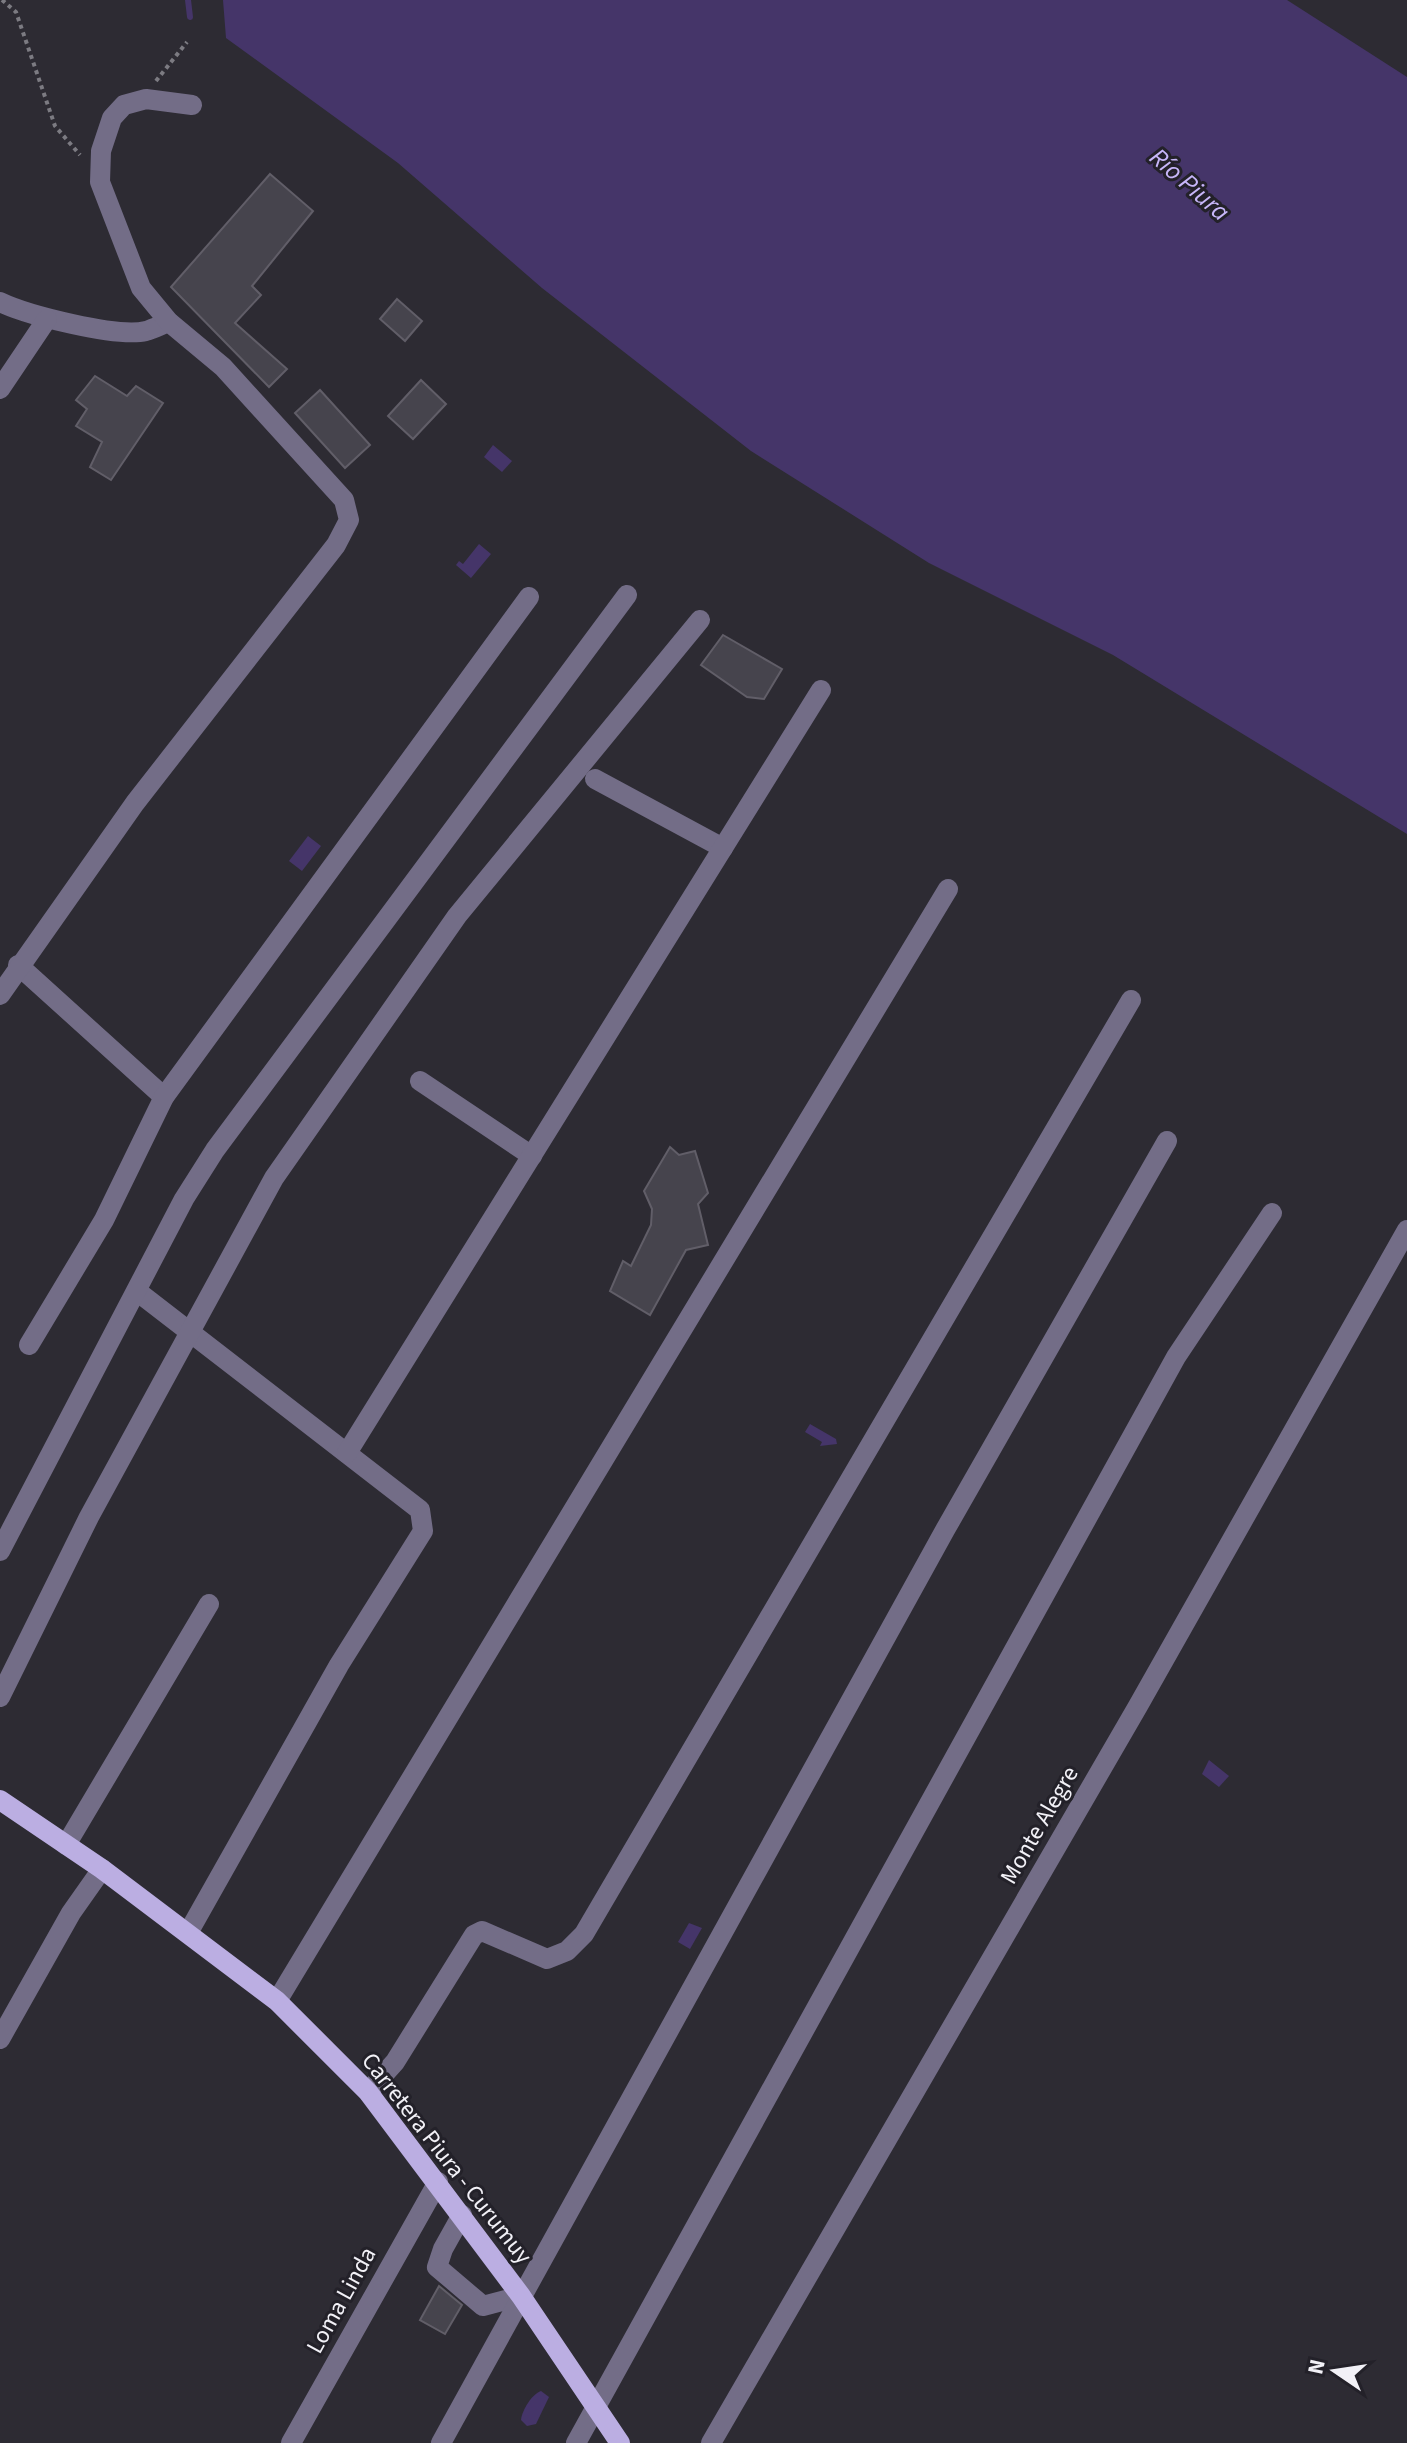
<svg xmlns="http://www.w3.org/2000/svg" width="1407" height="2443" viewBox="0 0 1407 2443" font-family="'Source Sans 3',sans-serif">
<rect width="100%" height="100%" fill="#2d2b33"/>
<!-- water -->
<g fill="#453569">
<path d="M223 0H1287L1407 77V834L1113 655 929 563 751 451 542 288 398 163 226 38Z"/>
<path d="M493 445 512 461 502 472 484 457Z"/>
<path d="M479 544 491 554 471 578 456 565 459 561 463 564Z"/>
<path d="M308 836 321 846 302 871 289 861Z"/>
<path d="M810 1424 836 1439 837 1444 820 1446 822 1442 805 1432Z"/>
<path d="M1209 1760 1229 1776 1219 1787 1202 1774Z"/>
<path d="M689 1923 702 1928 690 1949 678 1942Z"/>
<path d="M541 2391 549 2397 536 2424 527 2426 521 2420C522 2410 532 2394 541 2391Z"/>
</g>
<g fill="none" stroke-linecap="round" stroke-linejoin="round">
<!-- stream -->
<path stroke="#453569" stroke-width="6" d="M188 0 190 17"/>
</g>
<!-- building -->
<g fill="#46444d" stroke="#615e68" stroke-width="2">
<path d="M270 174 313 211 252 286 261 295 235 323 287 369 269 387 171 287Z"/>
<path d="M397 299 422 321 405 341 380 319Z"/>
<path d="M95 376 127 396 136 386 163 403 111 480 90 467 102 442 76 426 87 409 76 400Z"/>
<path d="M421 380 446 404 413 439 388 416Z"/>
<path d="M320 390 370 445 345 468 295 413Z"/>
<path d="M723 635 782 669 764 699 747 697 701 665Z"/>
<path d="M670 1147 679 1155 695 1151 708 1193 698 1204 708 1245 686 1250 650 1315 610 1291 623 1261 631 1266 651 1225 652 1209 644 1191Z"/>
<path d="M439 2286 462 2305 445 2334 420 2320Z"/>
</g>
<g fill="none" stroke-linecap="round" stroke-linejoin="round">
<!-- path -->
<g stroke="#7c7b82" stroke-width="4" stroke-dasharray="4 4" stroke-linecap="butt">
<path d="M2 0 16 12 55 126 80 155"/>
<path d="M156 81 187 42"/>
</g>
<!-- minor -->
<g stroke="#736d87" stroke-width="20">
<path d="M0 302C27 315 117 338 146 331 153 329 161 325 169 322"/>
<path d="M0 389 47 319"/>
<path d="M595 779 723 848"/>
<path d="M18 965 164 1097"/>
<path d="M0 995 135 803 336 545 349 520 344 500 223 367 169 322 141 288 100 182 101 151 112 118 124 105 146 99 192 105"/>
<path d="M420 1081 532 1156"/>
<path d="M138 1292 420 1510 423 1531 339 1665 188 1933"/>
<path d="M29 1345 104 1220 164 1097 529 597"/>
<path d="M347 1453 821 690"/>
<path d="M0 1551 184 1199 215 1150 627 595"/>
<path d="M0 1697 89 1517 274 1178 457 916 700 620"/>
<path d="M66 1845 209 1604"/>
<path d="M277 2001 948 889"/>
<path d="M0 2039 71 1913 102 1869"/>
<path d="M368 2092 395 2062 474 1935 482 1931 547 1959 567 1951 584 1934 1131 1000"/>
<path d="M462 2215 443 2249 437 2267 483 2306 521 2296"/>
<path d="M291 2443 438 2182"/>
<path d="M441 2443 945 1530 1167 1141"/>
<path d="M576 2443 1176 1357 1272 1213"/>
<path d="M711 2443 1138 1706 1407 1230"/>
</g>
<!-- major -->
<path stroke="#bbaee2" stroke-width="20" d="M0 1800 102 1869 277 2001 368 2092 521 2296 620 2443"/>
</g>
<g text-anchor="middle" stroke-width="6" stroke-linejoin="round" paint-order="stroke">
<!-- street labels -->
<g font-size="24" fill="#f2f1f7" stroke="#232129">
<text transform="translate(1039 1825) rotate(-60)" y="8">Monte Alegre</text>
<text transform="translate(447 2158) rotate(52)" y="8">Carretera Piura - Curumuy</text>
<text transform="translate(341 2300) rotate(-61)" y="8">Loma Linda</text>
</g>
<!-- water labels -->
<g font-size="26" font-style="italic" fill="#c7b6f9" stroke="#232129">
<text transform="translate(1190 184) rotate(41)" y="9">Río Piura</text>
</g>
</g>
<!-- north arrow -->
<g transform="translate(1335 2371) rotate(283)" stroke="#232129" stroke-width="6" paint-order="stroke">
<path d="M0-6L14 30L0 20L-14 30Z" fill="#f2f1f7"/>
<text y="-12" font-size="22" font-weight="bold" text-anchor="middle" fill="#f2f1f7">N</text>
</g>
</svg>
